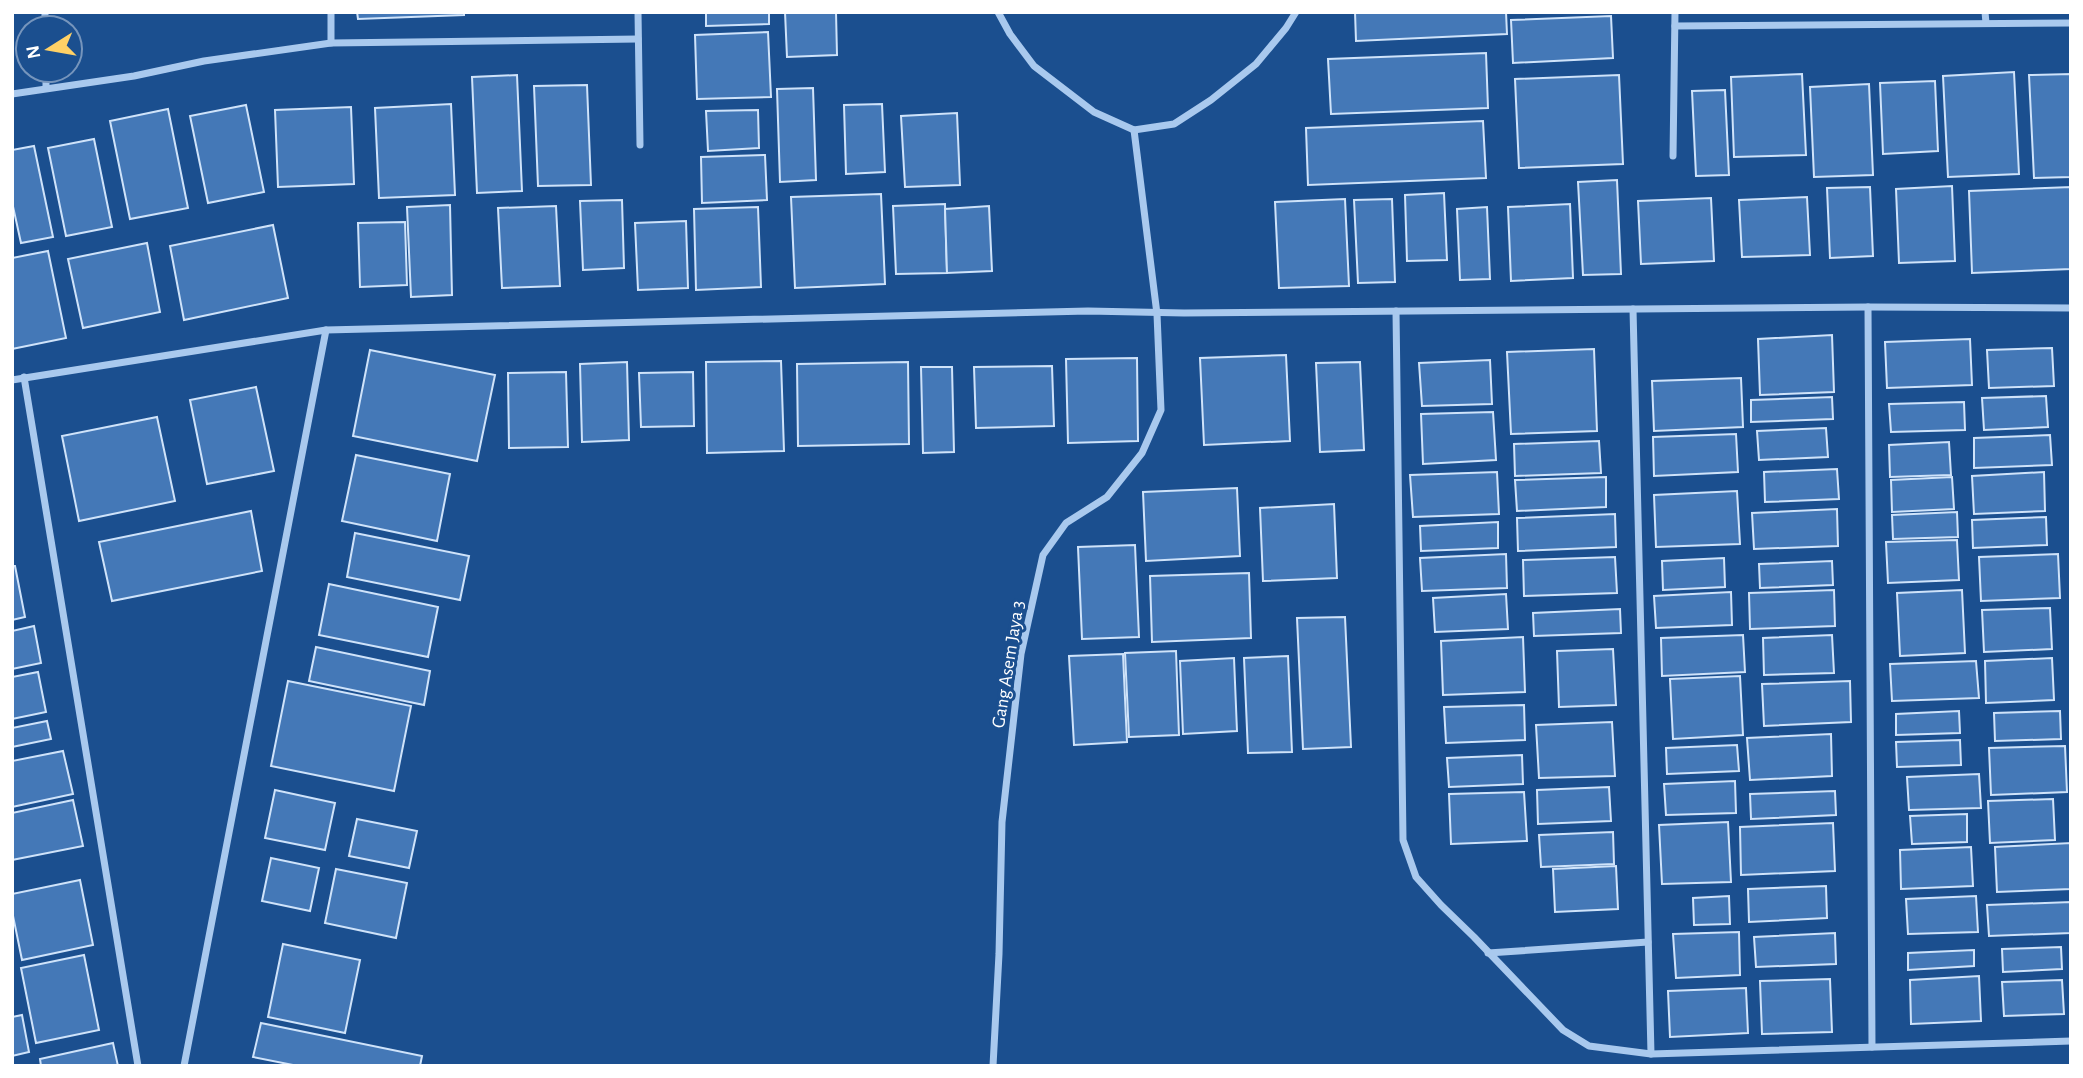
<svg xmlns="http://www.w3.org/2000/svg" width="2083" height="1078" viewBox="0 0 2083 1078" font-family="'Alegreya Sans',sans-serif">
<rect width="100%" height="100%" fill="#1b4f8f"/>
<!-- building -->
<g fill="#4478b7" stroke="#cfe3fa" stroke-width="2">
<path d="M357 12H464V15L358 19Z"/>
<path d="M706 12H769V24L706 26Z"/>
<path d="M785 12H836L837 55 787 57Z"/>
<path d="M1355 12H1506L1507 34 1356 41Z"/>
<path d="M1611 16 1613 58 1513 63 1511 20Z"/>
<path d="M768 32 771 97 697 99 695 35Z"/>
<path d="M1486 53 1488 108 1331 114 1328 59Z"/>
<path d="M2014 72 2019 174 1948 177 1943 76Z"/>
<path d="M1802 74 1806 155 1734 157 1731 77Z"/>
<path d="M2071 74V177L2034 178 2029 75Z"/>
<path d="M517 75 522 191 477 193 472 77Z"/>
<path d="M1619 75 1623 164 1519 168 1515 79Z"/>
<path d="M1935 81 1938 151 1883 154 1880 83Z"/>
<path d="M1869 84 1873 175 1814 177 1810 87Z"/>
<path d="M587 85 591 185 538 186 534 86Z"/>
<path d="M813 88 816 180 780 182 777 89Z"/>
<path d="M1725 90 1729 175 1696 176 1692 91Z"/>
<path d="M451 104 455 195 379 198 375 108Z"/>
<path d="M882 104 885 172 846 174 844 105Z"/>
<path d="M246 105 264 192 208 203 190 116Z"/>
<path d="M351 107 354 184 278 187 275 110Z"/>
<path d="M168 109 188 208 130 219 110 121Z"/>
<path d="M758 110 759 148 708 151 706 111Z"/>
<path d="M957 113 960 185 905 187 901 116Z"/>
<path d="M1483 121 1486 178 1308 185 1306 128Z"/>
<path d="M94 139 112 227 66 236 48 148Z"/>
<path d="M34 146 53 237 21 243 12 202V150Z"/>
<path d="M765 155 767 200 702 203 701 157Z"/>
<path d="M1617 180 1621 274 1583 275 1578 182Z"/>
<path d="M1952 186 1955 261 1899 263 1896 189Z"/>
<path d="M1870 187 1873 256 1830 258 1827 188Z"/>
<path d="M2071 187V269L1972 273 1969 191Z"/>
<path d="M1444 193 1447 260 1407 261 1405 195Z"/>
<path d="M881 194 885 284 795 288 791 197Z"/>
<path d="M1807 197 1810 255 1742 257 1739 200Z"/>
<path d="M1711 198 1714 261 1641 264 1638 201Z"/>
<path d="M1345 199 1349 286 1279 288 1275 202Z"/>
<path d="M1392 199 1395 282 1358 283 1354 200Z"/>
<path d="M622 200 624 268 583 270 580 201Z"/>
<path d="M945 204 947 273 896 274 893 206Z"/>
<path d="M1570 204 1573 278 1511 281 1508 207Z"/>
<path d="M450 205 452 295 411 297 407 207Z"/>
<path d="M556 206 560 286 502 288 498 208Z"/>
<path d="M989 206 992 271 947 273 945 209Z"/>
<path d="M758 207 761 287 696 290 694 209Z"/>
<path d="M1487 207 1490 279 1460 280 1457 209Z"/>
<path d="M686 221 688 288 638 290 635 223Z"/>
<path d="M405 222 407 285 360 287 358 223Z"/>
<path d="M273 225 288 298 184 320 170 246Z"/>
<path d="M147 243 160 312 83 328 68 259Z"/>
<path d="M48 251 66 338 12 349V258Z"/>
<path d="M1832 335 1834 392 1760 395 1758 339Z"/>
<path d="M1970 339 1972 385 1887 388 1885 342Z"/>
<path d="M2052 348 2054 386 1989 388 1987 350Z"/>
<path d="M1594 349 1597 431 1511 434 1507 352Z"/>
<path d="M370 350 495 375 477 461 353 436Z"/>
<path d="M1286 355 1290 441 1204 445 1200 358Z"/>
<path d="M1137 358 1138 441 1068 443 1066 359Z"/>
<path d="M1490 360 1492 404 1422 406 1419 363Z"/>
<path d="M781 361 784 451 707 453 706 362Z"/>
<path d="M627 362 629 440 582 442 580 364Z"/>
<path d="M908 362 909 444 798 446 797 364Z"/>
<path d="M1360 362 1364 450 1320 452 1316 363Z"/>
<path d="M1052 366 1054 426 976 428 974 367Z"/>
<path d="M921 367H952L954 452 923 453Z"/>
<path d="M566 372 568 447 509 448 508 373Z"/>
<path d="M693 372 694 426 641 427 639 373Z"/>
<path d="M1741 378 1743 427 1654 431 1652 381Z"/>
<path d="M256 387 274 471 207 484 190 400Z"/>
<path d="M2046 396 2048 427 1984 430 1982 398Z"/>
<path d="M1832 397 1833 419 1751 422V400Z"/>
<path d="M1964 402 1965 430 1891 432 1889 404Z"/>
<path d="M1493 412 1496 460 1423 464 1421 414Z"/>
<path d="M157 417 175 501 79 521 62 436Z"/>
<path d="M1826 428 1828 457 1759 460 1757 431Z"/>
<path d="M1736 434 1738 472 1654 476 1653 437Z"/>
<path d="M2050 435 2052 465 1974 468V438Z"/>
<path d="M1599 441 1601 473 1515 476 1514 444Z"/>
<path d="M1949 442 1951 475 1890 477 1889 445Z"/>
<path d="M356 455 450 474 437 541 342 521Z"/>
<path d="M1837 469 1839 499 1765 502 1764 472Z"/>
<path d="M1497 472 1499 514 1413 517 1410 475Z"/>
<path d="M2044 472 2045 511 1974 514 1972 476Z"/>
<path d="M1606 477V507L1517 511 1515 480Z"/>
<path d="M1952 477 1954 509 1892 512 1891 480Z"/>
<path d="M1237 488 1240 556 1146 561 1143 492Z"/>
<path d="M1737 491 1740 544 1656 547 1654 495Z"/>
<path d="M1334 504 1337 578 1263 581 1260 508Z"/>
<path d="M1837 509 1838 546 1754 549 1752 513Z"/>
<path d="M251 511 262 571 112 601 99 542Z"/>
<path d="M1957 512 1958 537 1893 539 1892 515Z"/>
<path d="M1615 514 1616 547 1518 551 1517 518Z"/>
<path d="M2046 517 2047 545 1973 548 1972 520Z"/>
<path d="M1498 522V548L1421 551 1420 526Z"/>
<path d="M355 533 469 556 460 600 347 577Z"/>
<path d="M1957 540 1959 580 1888 583 1886 542Z"/>
<path d="M1135 545 1139 637 1082 639 1078 547Z"/>
<path d="M1506 554 1507 588 1422 591 1420 558Z"/>
<path d="M2058 554 2060 598 1981 601 1979 557Z"/>
<path d="M1615 557 1617 593 1524 596 1523 560Z"/>
<path d="M1724 558 1725 587 1663 590 1662 561Z"/>
<path d="M1832 561 1833 585 1760 588 1759 564Z"/>
<path d="M12 566H15L25 617 12 620Z"/>
<path d="M1249 573 1251 638 1152 642 1150 576Z"/>
<path d="M329 584 438 607 428 657 319 635Z"/>
<path d="M1834 590 1835 626 1750 629 1749 593Z"/>
<path d="M1962 590 1965 653 1900 656 1897 593Z"/>
<path d="M1731 592 1732 625 1656 628 1654 596Z"/>
<path d="M1506 594 1508 629 1435 632 1433 598Z"/>
<path d="M2050 608 2052 649 1984 652 1982 610Z"/>
<path d="M1620 609 1621 633 1534 636 1533 613Z"/>
<path d="M1345 617 1351 747 1303 749 1297 618Z"/>
<path d="M34 626 41 663 12 669V631Z"/>
<path d="M1743 635 1745 672 1662 676 1661 638Z"/>
<path d="M1832 635 1834 673 1764 675 1763 638Z"/>
<path d="M1523 637 1525 692 1443 695 1441 641Z"/>
<path d="M316 647 430 671 424 705 309 681Z"/>
<path d="M1613 649 1616 705 1559 707 1557 651Z"/>
<path d="M1176 651 1179 735 1129 737 1125 653Z"/>
<path d="M1123 654 1127 742 1074 745 1069 656Z"/>
<path d="M1288 656 1292 752 1248 753 1244 658Z"/>
<path d="M1234 658 1237 731 1183 734 1180 661Z"/>
<path d="M2052 658 2054 700 1986 703 1985 661Z"/>
<path d="M1976 661 1979 698 1892 701 1890 664Z"/>
<path d="M38 672 46 712 12 719V677Z"/>
<path d="M1740 676 1743 735 1673 739 1670 679Z"/>
<path d="M288 681 411 706 394 791 271 766Z"/>
<path d="M1850 681 1851 722 1764 726 1762 684Z"/>
<path d="M1524 705 1525 740 1446 743 1444 707Z"/>
<path d="M1959 711 1960 733 1896 735V714Z"/>
<path d="M2060 711 2061 739 1995 741 1994 713Z"/>
<path d="M47 721 51 739 12 747V728Z"/>
<path d="M1612 722 1615 776 1539 778 1536 725Z"/>
<path d="M1831 734 1832 776 1750 780 1747 738Z"/>
<path d="M1960 740 1961 765 1897 767 1896 742Z"/>
<path d="M1737 745 1739 771 1667 774 1666 748Z"/>
<path d="M2065 746 2067 792 1991 795 1989 748Z"/>
<path d="M63 751 73 794 12 807V761Z"/>
<path d="M1522 755 1523 784 1449 787 1447 758Z"/>
<path d="M1979 774 1981 808 1909 810 1907 777Z"/>
<path d="M1735 781 1736 813 1666 815 1664 784Z"/>
<path d="M1609 787 1611 821 1538 824 1537 790Z"/>
<path d="M275 790 335 803 325 850 265 838Z"/>
<path d="M1835 791 1836 815 1751 819 1750 794Z"/>
<path d="M1524 792 1527 841 1451 844 1449 794Z"/>
<path d="M2053 799 2055 840 1990 843 1988 801Z"/>
<path d="M73 800 83 846 12 860V813Z"/>
<path d="M1967 814V842L1912 844 1910 816Z"/>
<path d="M357 819 417 831 409 868 349 856Z"/>
<path d="M1728 822 1731 882 1662 884 1659 825Z"/>
<path d="M1833 823 1835 871 1741 875 1740 827Z"/>
<path d="M1613 832 1614 864 1541 867 1539 835Z"/>
<path d="M2071 843V889L1997 892 1995 847Z"/>
<path d="M1971 847 1973 886 1901 889 1900 850Z"/>
<path d="M271 858 319 868 310 911 262 901Z"/>
<path d="M1616 866 1618 909 1555 912 1553 869Z"/>
<path d="M336 869 407 883 396 938 325 923Z"/>
<path d="M80 880 93 945 22 960 12 911V894Z"/>
<path d="M1826 886 1827 918 1749 922 1748 889Z"/>
<path d="M1729 896 1730 924 1694 925 1693 898Z"/>
<path d="M1976 896 1978 932 1908 934 1906 899Z"/>
<path d="M2071 902V933L1989 936 1987 905Z"/>
<path d="M1739 932 1740 975 1676 978 1673 934Z"/>
<path d="M1835 933 1836 964 1756 967 1754 937Z"/>
<path d="M283 944 360 960 345 1033 268 1017Z"/>
<path d="M2061 947 2062 969 2003 972 2002 949Z"/>
<path d="M1974 950V966L1908 970V953Z"/>
<path d="M84 955 99 1030 36 1043 21 968Z"/>
<path d="M1979 976 1981 1021 1911 1024 1910 980Z"/>
<path d="M1830 979 1832 1032 1762 1034 1760 981Z"/>
<path d="M2062 980 2064 1014 2004 1016 2002 982Z"/>
<path d="M1746 988 1748 1033 1670 1037 1668 991Z"/>
<path d="M22 1015 29 1052 12 1056V1017Z"/>
<path d="M261 1023 422 1056 420 1066H298L253 1057Z"/>
<path d="M113 1043 118 1066H41L40 1059Z"/>
</g>
<g fill="none" stroke-linecap="round" stroke-linejoin="round">
<!-- minor -->
<g stroke="#a9c9ee" stroke-width="7">
<path d="M45 12V28"/>
<path d="M638 12 640 145"/>
<path d="M998 12 1010 34 1034 66 1094 112 1134 130 1174 124 1211 100 1256 64 1286 28 1296 12"/>
<path d="M1985 12 1986 23"/>
<path d="M1675 26 2071 23"/>
<path d="M331 43V12"/>
<path d="M46 70V88"/>
<path d="M12 94 134 76 204 61 331 43 638 39"/>
<path d="M1673 156 1675 12"/>
<path d="M1868 307 1872 1047"/>
<path d="M1633 309 1651 1054"/>
<path d="M1396 311 1403 840 1416 877 1441 905 1474 937 1563 1030 1589 1046 1651 1054 2071 1041"/>
<path d="M24 377 138 1066"/>
<path d="M12 380 326 330 1088 311 1184 313 1868 307 2071 308"/>
<path d="M1488 953 1648 942"/>
<path d="M184 1066 326 330"/>
<path d="M993 1066 999 954 1002 822 1021 654 1043 555 1066 523 1107 497 1142 453 1161 410 1157 314 1134 130"/>
</g>
</g>
<g text-anchor="middle" stroke-width="6" stroke-linejoin="round" paint-order="stroke">
<!-- street labels -->
<g font-size="19" fill="#fff" stroke="#1b4f8f">
<text transform="translate(1007 664) rotate(-81)" y="7">Gang Asem Jaya 3</text>
</g>
</g>
<!-- border -->
<rect width="2083" height="1078" fill="none" stroke="#ffffff" stroke-width="28"/>
<!-- north arrow -->
<g transform="translate(49 49) rotate(259)"><circle r="33" fill="#1b4f8f" stroke="#7695bc" stroke-width="2"/>
<path d="M0-5L12 26L0 18L-12 26Z" fill="#ffd166"/>
<text y="-10" font-size="19" font-weight="bold" text-anchor="middle" fill="#ffffff">N</text>
</g>
</svg>
